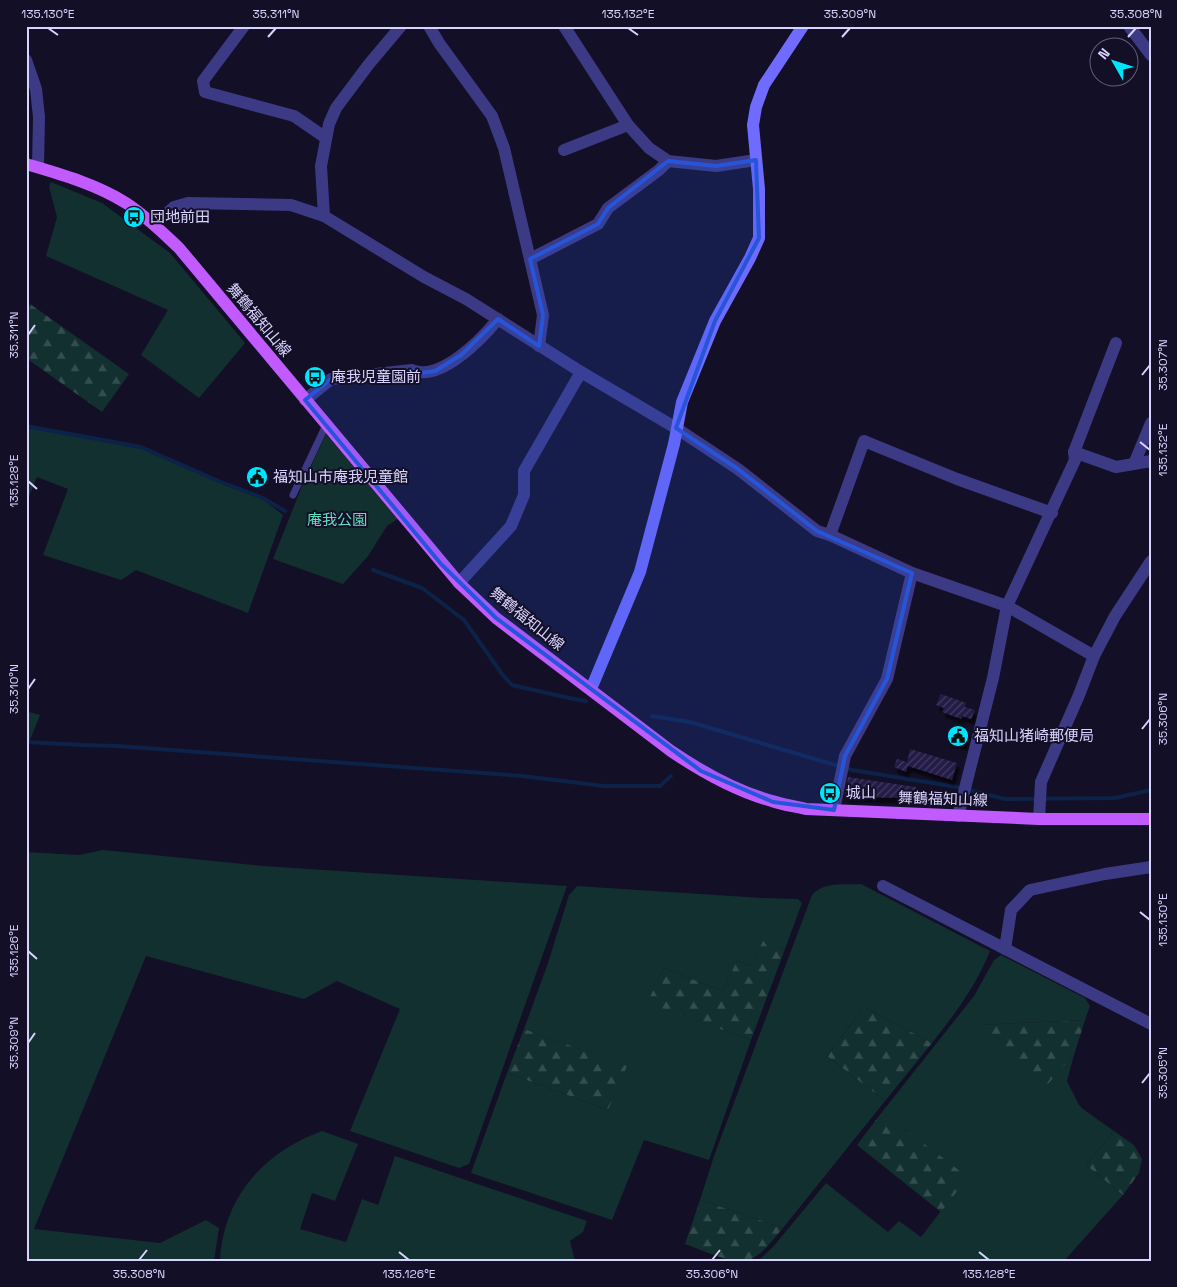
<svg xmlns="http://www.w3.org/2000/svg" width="1177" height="1287" viewBox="0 0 1177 1287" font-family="'Space Grotesk','Noto Sans JP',sans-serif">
<defs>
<pattern id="forest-firs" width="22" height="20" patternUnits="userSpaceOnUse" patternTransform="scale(1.25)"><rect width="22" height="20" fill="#12302f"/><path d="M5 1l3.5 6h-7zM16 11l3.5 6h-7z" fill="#344d4e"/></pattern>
<pattern id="building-hatch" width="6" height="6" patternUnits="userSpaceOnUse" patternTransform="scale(1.25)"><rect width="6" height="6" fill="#241b47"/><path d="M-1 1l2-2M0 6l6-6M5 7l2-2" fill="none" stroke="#433b63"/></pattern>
<filter id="shadow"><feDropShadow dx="3" dy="5.5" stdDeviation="1" flood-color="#0009"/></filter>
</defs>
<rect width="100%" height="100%" fill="#130f26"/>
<!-- green -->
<g fill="#12302f">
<path d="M51 182 102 203 170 253 245 343 199 398 141 355 168 310 46 256 57 217 49 187Z"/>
<path d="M26 427 142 449 221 483 260 497 283 515 248 613 136 570 121 580 43 555 68 489 37 477 26 504Z"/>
<path d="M326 434 399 518 387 526 368 556 343 584 273 559 302 486Z"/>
<path d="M26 711 40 715 28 745 26 744Z"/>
<path d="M103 850 263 866 567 886 469 1164 459 1168 350 1131 400 1009 337 981 304 999 146 956 34 1229 160 1243 206 1220 219 1228 214 1261H26V852L79 855Z"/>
<path d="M861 884 990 951C976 986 955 1014 932 1043L864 1007 827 1056 885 1101 783 1228 700 1200 714 1156 812 895C823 881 845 885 861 884Z"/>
<path d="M577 886 762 898 798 899 802 903 785 949 763 942 751 966 737 961 722 991 664 968 648 1003 751 1040 709 1160 644 1140 612 1220 471 1173 507 1073 608 1110 626 1066 524 1029 548 963 569 895Z"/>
<path d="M1001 955 1085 998 1090 1006 1085 1020 979 1025 1047 1084 1074 1055 1067 1081 1079 1105 1083 1109 1114 1131 1086 1165 1123 1195 1064 1261H758L773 1247 826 1183 888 1232 899 1221 921 1237 967 1177 882 1112 974 996 994 960Z"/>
<path d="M322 1131 358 1144 335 1201 312 1193 300 1229 346 1242 362 1199 378 1205 395 1156 587 1221 583 1232 570 1241 575 1261H220C223 1197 264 1152 322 1131Z"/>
</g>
<!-- forest -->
<g fill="url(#forest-firs)">
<path d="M30 304 129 374 102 412 26 358V315Z"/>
<path d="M763 941 785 949 751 1040 647 1003 664 968 722 991 737 961 751 966Z"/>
<path d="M864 1007 932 1043 885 1101 827 1056Z"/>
<path d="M1085 1020 1074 1055 1047 1085 978 1025Z"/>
<path d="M524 1029 627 1066 608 1110 507 1073Z"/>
<path d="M882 1112 968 1177 941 1212 857 1145Z"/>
<path d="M1114 1131 1134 1145 1142 1159 1139 1173 1123 1195 1086 1165Z"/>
<path d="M700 1200 783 1228C773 1239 764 1254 749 1260 735 1266 700 1249 685 1244Z"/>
</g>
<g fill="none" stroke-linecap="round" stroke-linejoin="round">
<!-- stream -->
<g stroke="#0c2248" stroke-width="4">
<path d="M26 426 141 447 221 482 261 497 285 511"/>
<path d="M373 570 422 588 464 620 502 674 512 685 569 698 586 701"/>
<path d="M652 716 690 722 852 770 957 787 1005 799 1115 798 1151 790"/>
<path d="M26 742 83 745 117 746 522 776 604 786H660L671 776"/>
</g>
</g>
<!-- building -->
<g fill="url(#building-hatch)" filter="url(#shadow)">
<path d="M941 694 966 703 965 707 975 710 971 719 962 716 961 719 942 712 944 708 936 705Z"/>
<path d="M951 727 968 732 964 745 947 740Z"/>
<path d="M910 749 957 763 952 780 908 766 906 772 894 767 897 759 907 762Z"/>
<path d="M848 777 916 787 914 798 845 797Z"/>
</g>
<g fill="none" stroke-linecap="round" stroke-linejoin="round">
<!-- lane -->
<path stroke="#3d3a85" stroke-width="7" d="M293 495 326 425"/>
<!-- street -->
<g stroke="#3d3a85" stroke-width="12">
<path d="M244 26 203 81 205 92 294 116 326 138"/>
<path d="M429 26 439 43 492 116 504 148 543 315 539 346"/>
<path d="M564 26 628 125 649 148 668 161 716 166 756 160"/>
<path d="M1129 26 1151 55"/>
<path d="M26 60 36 89 39 117 38 167"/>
<path d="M564 150 628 125"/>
<path d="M324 216 321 166 329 124 336 108 369 64 401 26"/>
<path d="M155 224 174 207 188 203 291 205 324 216 424 277 466 299 581 372 676 428 738 469 817 531 830 535 912 573 1007 606 1094 656"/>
<path d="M530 259 598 224 608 208 659 170 668 161"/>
<path d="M305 400 331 379 412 370C440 382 481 340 498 319"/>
<path d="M1074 452 1116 467 1151 461"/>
<path d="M1134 464 1151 423"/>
<path d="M830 535 864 441 957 479 1052 513"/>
<path d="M459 583 511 526 524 495V471L581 372"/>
<path d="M834 810 845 756 887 679 912 573"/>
<path d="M958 816 993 678 1007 606 1075 460 1074 452 1116 343"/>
<path d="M1039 819 1041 782 1079 695 1094 656 1115 616 1151 561"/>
<path d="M883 886 1151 1024"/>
<path d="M1005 949 1011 910 1030 890 1105 874 1151 867"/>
</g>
<!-- secondary -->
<path stroke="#6f6bff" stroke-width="12" d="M591 689 640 572 674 444 682 402 715 321 750 258 759 238V189L753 125 756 107 764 85 803 26"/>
<!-- primary -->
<path stroke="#c25bff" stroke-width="12" d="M26 164C60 174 96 184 126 203 146 216 162 232 179 248L459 583 496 618 671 751C702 772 735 791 772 801 783 805 795 806 806 809L1039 819H1151"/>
</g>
<!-- marked area -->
<path fill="#2655da" fill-opacity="0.2" stroke="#2655da" stroke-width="4" stroke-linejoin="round" d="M756 160 759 238 715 321 676 428 738 469 817 531 912 573 887 679 845 756 834 810 773 802 701 771 496 618 441 564 305 400 331 379 412 370 420 373 435 371 461 355 498 319 539 346 543 315 530 259 598 224 608 208 668 161 716 166Z"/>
<!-- ticks -->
<path fill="none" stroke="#d9d4ff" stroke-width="2" d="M48 28 58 35M628 28 638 35M268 37 276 28M842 37 850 28M1128 37 1136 28M28 335 35 325M1142 375 1150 365M1140 442 1150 450M28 481 37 489M28 689 35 679M1142 729 1150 719M1140 912 1150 920M28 951 37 959M28 1043 35 1033M1142 1083 1150 1073M399 1252 409 1260M979 1252 989 1260M139 1260 147 1250M712 1260 720 1250"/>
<!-- icons -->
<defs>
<g id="bus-disc" transform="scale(1.125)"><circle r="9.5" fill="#00e5ff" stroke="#130f26"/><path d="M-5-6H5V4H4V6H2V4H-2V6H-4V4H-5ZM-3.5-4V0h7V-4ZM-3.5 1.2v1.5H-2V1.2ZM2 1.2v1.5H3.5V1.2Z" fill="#111"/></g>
<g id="civic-disc" transform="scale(1.125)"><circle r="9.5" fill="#00e5ff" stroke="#130f26"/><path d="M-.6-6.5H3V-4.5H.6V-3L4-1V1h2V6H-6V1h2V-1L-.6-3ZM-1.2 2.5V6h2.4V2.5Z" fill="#111"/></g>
</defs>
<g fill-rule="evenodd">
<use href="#bus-disc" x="134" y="217"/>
<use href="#bus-disc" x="315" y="377"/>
<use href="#civic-disc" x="257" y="477"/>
<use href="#civic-disc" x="958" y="736"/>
<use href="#bus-disc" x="830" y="793"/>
</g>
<g text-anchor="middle" stroke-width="4" stroke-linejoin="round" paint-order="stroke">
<!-- poi labels -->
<g font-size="15" fill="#d9d4ff" stroke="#130f26" text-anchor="start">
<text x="150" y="222">団地前田</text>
<text x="331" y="382">庵我児童園前</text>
<text x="273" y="482">福知山市庵我児童館</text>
<text x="974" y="741">福知山猪崎郵便局</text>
<text x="846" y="798">城山</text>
</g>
<!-- street labels -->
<g font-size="15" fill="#d9d4ff" stroke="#130f26">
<text transform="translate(259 320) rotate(50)" y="5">舞鶴福知山線</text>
<text transform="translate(527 619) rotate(39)" y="5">舞鶴福知山線</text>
<text transform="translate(943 799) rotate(2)" y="5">舞鶴福知山線</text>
</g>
<!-- park labels -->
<g font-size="15" fill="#5fe0c0" stroke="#130f26">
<text x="337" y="525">庵我公園</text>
</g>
</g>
<!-- border -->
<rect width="1177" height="1287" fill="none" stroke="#130f26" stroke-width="55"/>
<!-- north arrow -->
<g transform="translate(1114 62) rotate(309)"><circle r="24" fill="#130f26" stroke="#625e7d"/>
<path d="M0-4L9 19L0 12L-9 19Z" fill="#00e5ff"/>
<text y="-8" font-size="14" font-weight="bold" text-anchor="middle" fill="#d9d4ff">N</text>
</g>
<rect x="28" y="28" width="1122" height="1232" fill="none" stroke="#d9d4ff" stroke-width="2"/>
<g font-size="12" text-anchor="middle" fill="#d9d4ff">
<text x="48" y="18">135.130°E</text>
<text x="276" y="18">35.311°N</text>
<text x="628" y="18">135.132°E</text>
<text x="850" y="18">35.309°N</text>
<text x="1136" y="18">35.308°N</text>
<text transform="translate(14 335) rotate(-90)" y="4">35.311°N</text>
<text transform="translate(1163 365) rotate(-90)" y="4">35.307°N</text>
<text transform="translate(1163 450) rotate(-90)" y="4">135.132°E</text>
<text transform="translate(14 481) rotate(-90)" y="4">135.128°E</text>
<text transform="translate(14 689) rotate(-90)" y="4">35.310°N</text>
<text transform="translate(1163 719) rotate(-90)" y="4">35.306°N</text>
<text transform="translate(1163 920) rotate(-90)" y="4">135.130°E</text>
<text transform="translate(14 951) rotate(-90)" y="4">135.126°E</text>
<text transform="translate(14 1043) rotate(-90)" y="4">35.309°N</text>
<text transform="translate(1163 1073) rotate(-90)" y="4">35.305°N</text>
<text x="139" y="1278">35.308°N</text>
<text x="409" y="1278">135.126°E</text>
<text x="712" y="1278">35.306°N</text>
<text x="989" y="1278">135.128°E</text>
</g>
</svg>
